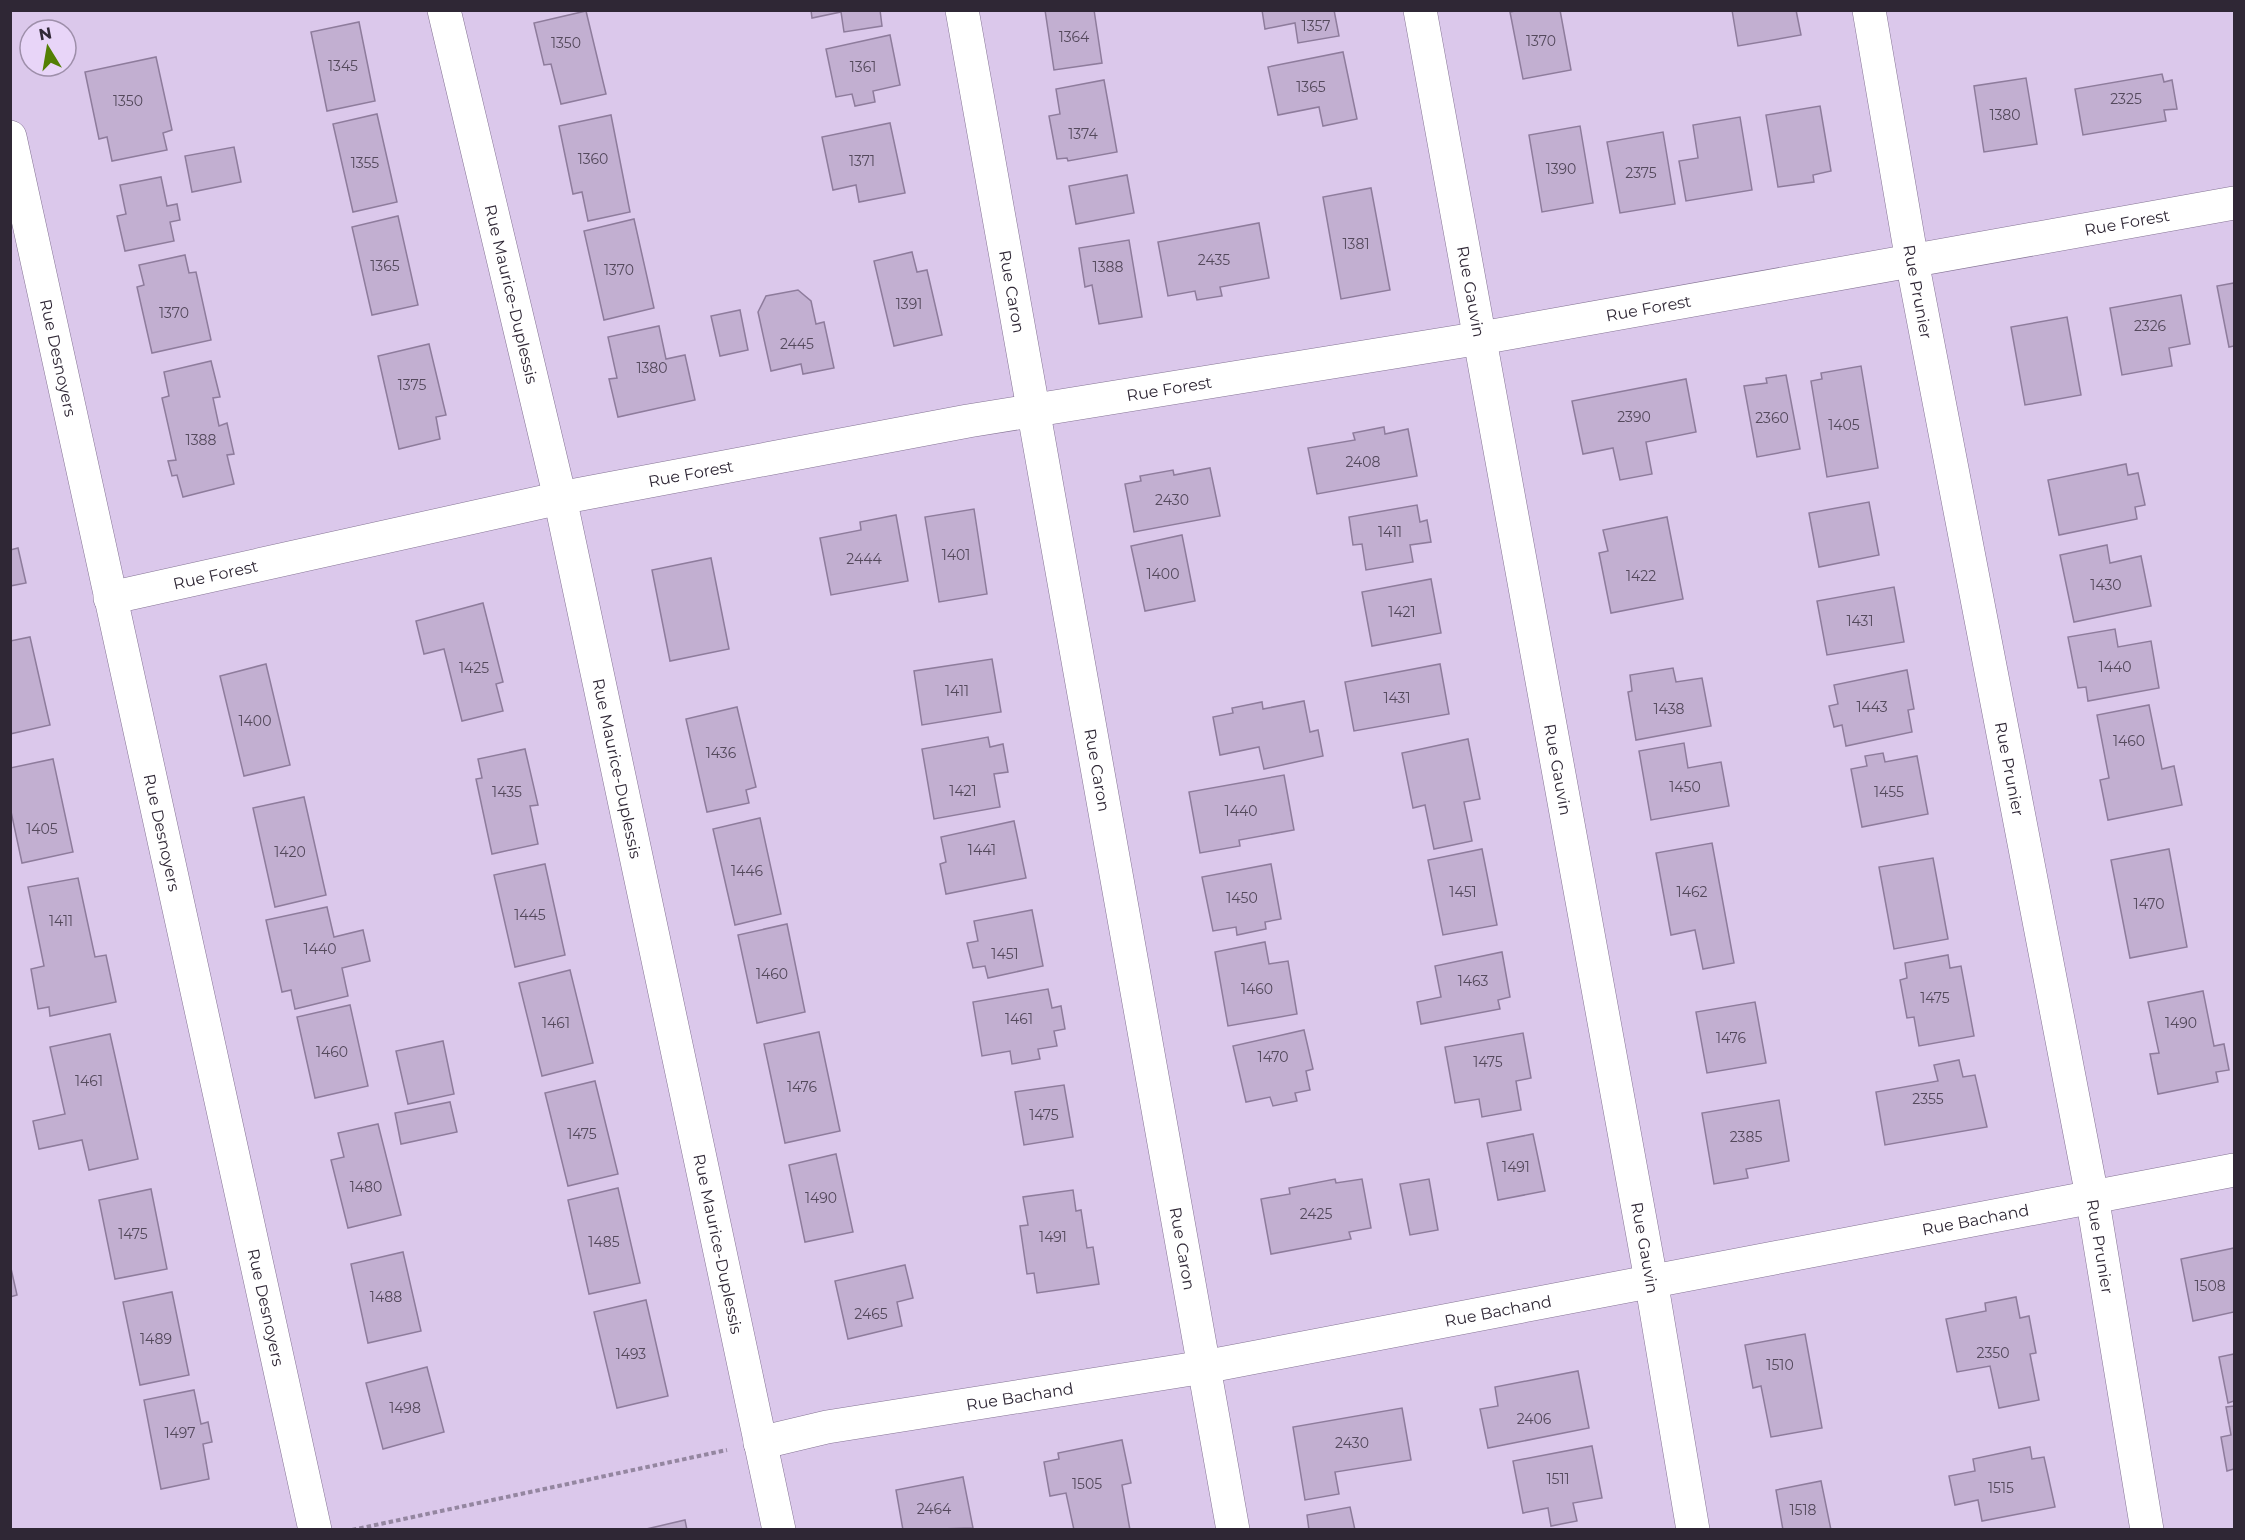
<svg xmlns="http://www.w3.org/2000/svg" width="2245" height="1540" viewBox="0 0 2245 1540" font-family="Montserrat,sans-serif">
<rect width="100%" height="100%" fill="#dbc8eb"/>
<!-- building -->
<g fill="#c2afd1" stroke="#8e7c9c" stroke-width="1.5">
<path d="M811 10H880L882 26 844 32 841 12 812 18Z"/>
<path d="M1045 10H1094L1102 63 1054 70Z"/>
<path d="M1262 10H1334L1339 36 1298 43 1295 23 1265 29Z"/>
<path d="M1520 10H1560L1571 70 1523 79 1510 12Z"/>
<path d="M1732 10H1796L1801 35 1738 46Z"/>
<path d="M586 11 606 94 561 104 551 64 544 65 534 23Z"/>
<path d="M359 22 375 101 327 111 311 32Z"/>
<path d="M890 35 900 85 873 91 875 102 855 106 852 94 836 97 826 49Z"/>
<path d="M1343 52 1357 119 1323 126 1319 107 1278 115 1268 67Z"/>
<path d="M156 57 172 130 163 133 167 150 112 161 107 137 99 139 85 72Z"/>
<path d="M2162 74 2164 82 2172 80 2177 109 2164 110 2166 121 2083 135 2075 89Z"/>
<path d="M2026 78 2037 144 1984 152 1974 86Z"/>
<path d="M1104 80 1117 152 1068 161 1067 158 1057 159 1049 116 1060 114 1056 89Z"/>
<path d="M1820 106 1831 171 1813 175 1814 182 1778 187 1766 115Z"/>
<path d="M377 114 397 202 353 212 333 124Z"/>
<path d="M611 115 630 212 588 221 582 192 573 194 559 126Z"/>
<path d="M1740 117 1752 190 1686 201 1679 161 1698 158 1693 125Z"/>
<path d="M890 123 905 193 859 202 856 185 833 190 822 137Z"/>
<path d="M1580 126 1593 203 1542 212 1529 135Z"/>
<path d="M1663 132 1675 204 1620 213 1607 142Z"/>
<path d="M234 147 241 182 192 192 185 156Z"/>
<path d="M1127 175 1134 213 1076 224 1069 186Z"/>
<path d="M161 177 167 206 177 204 180 220 170 222 174 241 125 251 117 216 126 214 120 185Z"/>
<path d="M1371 188 1390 290 1341 299 1323 197Z"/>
<path d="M398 216 418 305 372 315 352 227Z"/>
<path d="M634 219 654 308 604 320 584 231Z"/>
<path d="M1259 223 1269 278 1220 287 1222 296 1197 300 1195 291 1168 296 1158 242Z"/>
<path d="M1129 240 1142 317 1099 324 1092 285 1085 287 1079 248Z"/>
<path d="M912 252 917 272 927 270 942 335 894 346 874 261Z"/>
<path d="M185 255 189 273 196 272 211 340 152 353 137 287 144 285 139 265Z"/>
<path d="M2234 283V346L2229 347 2217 286Z"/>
<path d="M798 290 811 301 816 324 824 322 834 368 803 374 801 364 771 371 758 312 766 296Z"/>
<path d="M2181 295 2190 344 2169 348 2172 366 2122 375 2110 308Z"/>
<path d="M740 310 748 350 720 356 711 316Z"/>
<path d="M2067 317 2081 395 2025 405 2011 327Z"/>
<path d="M659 326 666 359 685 355 695 400 618 417 609 379 617 378 608 337Z"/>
<path d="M429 344 446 415 436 417 440 439 399 449 378 356Z"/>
<path d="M211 361 220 397 213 398 219 426 227 423 234 454 227 455 234 484 183 497 177 475 172 476 168 461 176 460 162 398 169 396 164 372Z"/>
<path d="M1861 366 1878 468 1827 477 1811 381 1822 379 1821 373Z"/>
<path d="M1786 375 1800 449 1757 457 1744 386 1767 383 1766 378Z"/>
<path d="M1686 379 1696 432 1646 442 1652 474 1620 480 1613 448 1583 454 1572 401Z"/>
<path d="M1384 427 1385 434 1408 429 1417 476 1317 494 1308 448 1355 440 1353 433Z"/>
<path d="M2126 464 2128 475 2138 473 2145 505 2135 507 2137 519 2059 535 2048 480Z"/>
<path d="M1210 468 1220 516 1134 532 1125 484 1141 481 1140 476 1173 470 1174 475Z"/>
<path d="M1869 502 1879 555 1819 567 1809 513Z"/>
<path d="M1417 505 1420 522 1427 520 1431 542 1410 545 1413 562 1366 570 1362 544 1353 545 1349 517Z"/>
<path d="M974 509 987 594 939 602 925 517Z"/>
<path d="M896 515 908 581 831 595 820 538 861 530 860 522Z"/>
<path d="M1667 517 1683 599 1611 613 1599 553 1608 551 1603 530Z"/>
<path d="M1182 535 1195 601 1145 611 1131 546Z"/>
<path d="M2107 545 2110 563 2141 556 2151 606 2074 622 2060 555Z"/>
<path d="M18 548 26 583 10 586V550Z"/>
<path d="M711 558 729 649 670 661 652 570Z"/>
<path d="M1431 579 1441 633 1372 646 1362 592Z"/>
<path d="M1894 587 1904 642 1827 655 1817 601Z"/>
<path d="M483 603 503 682 496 684 503 711 462 721 444 649 424 654 416 621Z"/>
<path d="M2115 629 2118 647 2151 641 2159 688 2088 701 2086 687 2078 688 2068 637Z"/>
<path d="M30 637 50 725 10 734V641Z"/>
<path d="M992 659 1001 712 922 725 914 671Z"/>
<path d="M266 664 290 765 244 776 220 676Z"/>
<path d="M1440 664 1449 714 1354 731 1345 682Z"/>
<path d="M1673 668 1676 682 1702 678 1711 726 1636 740 1628 692 1632 691 1630 675Z"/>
<path d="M1907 670 1914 709 1908 710 1912 732 1846 746 1842 725 1834 727 1829 706 1838 704 1834 685Z"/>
<path d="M1304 701 1310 732 1318 730 1323 756 1264 769 1259 747 1220 755 1213 717 1233 713 1232 708 1262 702 1263 709Z"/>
<path d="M2149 705 2162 769 2174 766 2182 805 2108 820 2100 780 2109 778 2097 715Z"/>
<path d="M737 707 756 787 746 790 749 803 707 812 686 719Z"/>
<path d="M988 737 990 747 1003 744 1008 772 994 774 1000 807 934 819 922 749Z"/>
<path d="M1468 739 1480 799 1464 802 1472 841 1434 849 1425 805 1413 808 1402 753Z"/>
<path d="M1684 743 1688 768 1721 762 1729 806 1651 820 1639 751Z"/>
<path d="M525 749 538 805 530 806 538 844 492 854 476 779 482 778 478 759Z"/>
<path d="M1883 753 1885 762 1917 756 1928 814 1862 827 1851 769 1867 766 1865 756Z"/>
<path d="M53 759 73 852 22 863 10 807V768Z"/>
<path d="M1284 775 1294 830 1239 840 1240 846 1200 853 1189 792Z"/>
<path d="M304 797 326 895 275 907 253 808Z"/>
<path d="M760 818 781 914 735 925 713 829Z"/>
<path d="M1014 821 1026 878 946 894 940 864 946 862 941 837Z"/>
<path d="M1712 843 1734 963 1703 969 1695 930 1671 935 1656 853Z"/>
<path d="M1482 849 1497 925 1443 935 1428 860Z"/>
<path d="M2169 849 2187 947 2130 958 2111 860Z"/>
<path d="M1933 858 1948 939 1894 949 1879 867Z"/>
<path d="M545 864 565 955 515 967 494 875Z"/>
<path d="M1271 864 1281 919 1265 922 1266 929 1237 935 1236 927 1213 931 1202 877Z"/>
<path d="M78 878 95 957 106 955 116 1002 50 1016 49 1007 38 1009 31 969 44 966 28 887Z"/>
<path d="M327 907 334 937 363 930 370 961 342 968 348 996 295 1009 291 990 282 992 266 920Z"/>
<path d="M1032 910 1043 966 988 978 985 966 973 968 967 943 978 941 974 921Z"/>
<path d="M787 924 805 1012 757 1023 738 935Z"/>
<path d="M1265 942 1269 964 1288 961 1297 1014 1228 1026 1215 952Z"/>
<path d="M1502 952 1510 997 1498 1000 1500 1009 1421 1024 1417 1002 1441 997 1435 966Z"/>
<path d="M1948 955 1950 968 1961 966 1974 1036 1919 1046 1914 1017 1907 1018 1900 980 1907 978 1905 963Z"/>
<path d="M570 970 593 1063 542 1076 519 983Z"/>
<path d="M1048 989 1052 1008 1061 1006 1065 1029 1054 1031 1057 1046 1038 1049 1040 1059 1012 1064 1010 1051 982 1056 973 1002Z"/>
<path d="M2203 991 2214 1046 2224 1044 2229 1070 2216 1072 2218 1082 2158 1094 2150 1054 2159 1053 2148 1002Z"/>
<path d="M1755 1002 1766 1063 1707 1073 1696 1012Z"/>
<path d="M350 1005 368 1086 315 1098 297 1017Z"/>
<path d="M1304 1030 1313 1069 1306 1071 1310 1090 1295 1093 1297 1101 1273 1106 1270 1097 1246 1102 1233 1046Z"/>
<path d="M819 1032 840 1131 785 1143 764 1044Z"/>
<path d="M1523 1033 1531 1078 1516 1081 1521 1110 1482 1117 1479 1099 1455 1103 1445 1047Z"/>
<path d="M110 1034 138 1159 89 1170 82 1140 39 1149 33 1121 65 1114 50 1047Z"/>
<path d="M443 1041 454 1094 408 1104 396 1051Z"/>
<path d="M1959 1060 1963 1077 1975 1075 1987 1127 1885 1145 1876 1092 1938 1081 1934 1065Z"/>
<path d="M595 1081 618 1174 568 1186 545 1093Z"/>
<path d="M1064 1085 1073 1137 1024 1145 1015 1092Z"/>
<path d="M1779 1100 1789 1161 1746 1169 1748 1178 1714 1184 1702 1113Z"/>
<path d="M450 1102 457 1132 401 1144 395 1113Z"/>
<path d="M378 1124 401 1215 348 1228 331 1160 344 1157 338 1133Z"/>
<path d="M1533 1134 1545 1191 1498 1200 1487 1143Z"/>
<path d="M836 1154 853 1232 805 1242 789 1165Z"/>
<path d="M1335 1179 1336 1183 1362 1179 1371 1228 1349 1232 1351 1239 1271 1254 1261 1199 1290 1194 1289 1188Z"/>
<path d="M1429 1179 1438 1230 1410 1235 1400 1184Z"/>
<path d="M618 1188 640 1283 589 1294 568 1200Z"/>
<path d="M151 1189 167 1269 115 1279 99 1200Z"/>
<path d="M1073 1190 1076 1211 1081 1210 1087 1248 1093 1247 1099 1284 1037 1293 1034 1273 1027 1274 1020 1226 1028 1225 1023 1197Z"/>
<path d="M2234 1248V1312L2193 1321 2181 1259Z"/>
<path d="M403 1252 421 1331 368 1343 351 1264Z"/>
<path d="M10 1264 17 1295 10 1297Z"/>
<path d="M905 1265 913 1298 897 1302 902 1326 848 1339 835 1281Z"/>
<path d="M172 1292 189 1375 140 1385 123 1302Z"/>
<path d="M2016 1297 2020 1318 2029 1316 2036 1353 2030 1354 2039 1400 1999 1408 1990 1366 1957 1372 1946 1319 1986 1311 1985 1303Z"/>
<path d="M646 1300 668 1396 617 1408 594 1312Z"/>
<path d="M1805 1334 1822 1428 1771 1437 1761 1386 1753 1388 1745 1345Z"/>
<path d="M2234 1354V1401L2228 1403 2219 1357Z"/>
<path d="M427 1367 444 1432 383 1449 366 1383Z"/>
<path d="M1578 1371 1589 1428 1488 1448 1480 1409 1498 1406 1495 1387Z"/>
<path d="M194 1390 201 1424 208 1422 212 1442 203 1444 209 1479 161 1489 144 1400Z"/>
<path d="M2234 1406V1469L2227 1471 2221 1437 2231 1435 2226 1407Z"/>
<path d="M1402 1408 1411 1460 1335 1472 1339 1494 1305 1500 1293 1427Z"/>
<path d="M1122 1440 1131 1483 1122 1485 1130 1530H1074L1066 1493 1050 1496 1044 1462 1059 1459 1058 1453Z"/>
<path d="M1592 1446 1602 1498 1573 1503 1577 1521 1551 1526 1548 1508 1523 1513 1513 1461Z"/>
<path d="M2030 1447 2032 1459 2044 1457 2055 1507 1982 1521 1978 1500 1955 1505 1949 1476 1975 1471 1973 1459Z"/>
<path d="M963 1477 973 1528 903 1530 896 1490Z"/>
<path d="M1821 1481 1831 1530H1783L1776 1490Z"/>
<path d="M1350 1507 1355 1530H1309L1307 1515Z"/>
<path d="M685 1520 687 1530H642Z"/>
</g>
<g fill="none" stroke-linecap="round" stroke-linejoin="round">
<!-- minor casing -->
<g stroke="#857494" stroke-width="34">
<g id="minor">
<path id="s1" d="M444 10 560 498 779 1530"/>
<path id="s2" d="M962 10 1233 1530"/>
<path id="s3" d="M1420 10 1651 1280 1693 1530"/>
<path id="s4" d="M1869 10 1912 261 2092 1196 2147 1530"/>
<path id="s5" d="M10 137 315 1530"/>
<path id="s6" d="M110 598 560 498 968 421 1481 338 2234 203"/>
<path id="s7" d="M760 1443 827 1427 1204 1367 2234 1170"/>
</g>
</g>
<!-- path -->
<path stroke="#9486a0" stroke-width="4" stroke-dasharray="4.5 3" stroke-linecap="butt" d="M352 1530 727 1450"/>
<!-- minor -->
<use href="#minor" stroke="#fff" stroke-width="33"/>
</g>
<g text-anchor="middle" stroke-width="5" stroke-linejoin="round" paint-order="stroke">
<!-- number labels -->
<g font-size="14" fill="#54495c">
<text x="1316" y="31">1357</text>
<text x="1074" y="42">1364</text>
<text x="1541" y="46">1370</text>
<text x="566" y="48">1350</text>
<text x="343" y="71">1345</text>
<text x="863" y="72">1361</text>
<text x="1311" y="92">1365</text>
<text x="2126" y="104">2325</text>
<text x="128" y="106">1350</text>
<text x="2005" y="120">1380</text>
<text x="1083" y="139">1374</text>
<text x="593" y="164">1360</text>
<text x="862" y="166">1371</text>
<text x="365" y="168">1355</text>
<text x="1561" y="174">1390</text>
<text x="1641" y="178">2375</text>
<text x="1356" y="249">1381</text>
<text x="1214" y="265">2435</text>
<text x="385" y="271">1365</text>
<text x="1108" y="272">1388</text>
<text x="619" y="275">1370</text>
<text x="909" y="309">1391</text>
<text x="174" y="318">1370</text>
<text x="2150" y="331">2326</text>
<text x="797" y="349">2445</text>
<text x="652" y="373">1380</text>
<text x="412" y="390">1375</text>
<text x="1634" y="422">2390</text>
<text x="1772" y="423">2360</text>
<text x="1844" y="430">1405</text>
<text x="201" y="445">1388</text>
<text x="1363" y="467">2408</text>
<text x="1172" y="505">2430</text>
<text x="1390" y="537">1411</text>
<text x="956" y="560">1401</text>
<text x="864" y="564">2444</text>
<text x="1163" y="579">1400</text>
<text x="1641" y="581">1422</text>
<text x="2106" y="590">1430</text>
<text x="1402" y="617">1421</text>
<text x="1860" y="626">1431</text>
<text x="2115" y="672">1440</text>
<text x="474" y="673">1425</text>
<text x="957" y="696">1411</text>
<text x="1397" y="703">1431</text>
<text x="1872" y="712">1443</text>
<text x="1669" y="714">1438</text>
<text x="255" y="726">1400</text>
<text x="2129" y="746">1460</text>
<text x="721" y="758">1436</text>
<text x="1685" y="792">1450</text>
<text x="963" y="796">1421</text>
<text x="507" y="797">1435</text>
<text x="1889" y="797">1455</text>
<text x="1241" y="816">1440</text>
<text x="42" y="834">1405</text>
<text x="982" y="855">1441</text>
<text x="290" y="857">1420</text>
<text x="747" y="876">1446</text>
<text x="1463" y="897">1451</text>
<text x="1692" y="897">1462</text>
<text x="1242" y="903">1450</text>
<text x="2149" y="909">1470</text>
<text x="530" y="920">1445</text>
<text x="61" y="926">1411</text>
<text x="320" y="954">1440</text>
<text x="1005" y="959">1451</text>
<text x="772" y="979">1460</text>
<text x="1473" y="986">1463</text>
<text x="1257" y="994">1460</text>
<text x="1935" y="1003">1475</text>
<text x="1019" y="1024">1461</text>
<text x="556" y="1028">1461</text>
<text x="2181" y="1028">1490</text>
<text x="1731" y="1043">1476</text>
<text x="332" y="1057">1460</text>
<text x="1273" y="1062">1470</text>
<text x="1488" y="1067">1475</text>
<text x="89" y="1086">1461</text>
<text x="802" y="1092">1476</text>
<text x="1928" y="1104">2355</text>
<text x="1044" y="1120">1475</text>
<text x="582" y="1139">1475</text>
<text x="1746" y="1142">2385</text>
<text x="1516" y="1172">1491</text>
<text x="366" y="1192">1480</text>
<text x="821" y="1203">1490</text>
<text x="1316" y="1219">2425</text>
<text x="133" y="1239">1475</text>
<text x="1053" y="1242">1491</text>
<text x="604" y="1247">1485</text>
<text x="2210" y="1291">1508</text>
<text x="386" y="1302">1488</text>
<text x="871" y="1319">2465</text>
<text x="156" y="1344">1489</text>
<text x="1993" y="1358">2350</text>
<text x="631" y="1359">1493</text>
<text x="1780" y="1370">1510</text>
<text x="405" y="1413">1498</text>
<text x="1534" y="1424">2406</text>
<text x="180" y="1438">1497</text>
<text x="1352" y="1448">2430</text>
<text x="1558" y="1484">1511</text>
<text x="1087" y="1489">1505</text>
<text x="2001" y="1493">1515</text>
<text x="934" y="1514">2464</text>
<text x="1803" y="1515">1518</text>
</g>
<!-- street labels -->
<g font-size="16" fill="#2f2735" stroke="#e8d5f8">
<text dy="6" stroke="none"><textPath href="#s6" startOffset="2052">Rue Forest</textPath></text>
<text dy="6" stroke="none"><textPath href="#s3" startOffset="286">Rue Gauvin</textPath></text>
<text dy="6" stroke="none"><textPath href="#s2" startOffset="286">Rue Caron</textPath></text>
<text dy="6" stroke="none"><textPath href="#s4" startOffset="286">Rue Prunier</textPath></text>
<text dy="6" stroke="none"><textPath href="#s1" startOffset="292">Rue Maurice-Duplessis</textPath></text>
<text dy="6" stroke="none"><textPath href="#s6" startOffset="1566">Rue Forest</textPath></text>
<text dy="6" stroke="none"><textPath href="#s5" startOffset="226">Rue Desnoyers</textPath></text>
<text dy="6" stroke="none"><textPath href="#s6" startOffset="1080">Rue Forest</textPath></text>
<text dy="6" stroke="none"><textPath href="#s6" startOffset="594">Rue Forest</textPath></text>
<text dy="6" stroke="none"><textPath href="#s6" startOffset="108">Rue Forest</textPath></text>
<text dy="6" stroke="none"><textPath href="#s1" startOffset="778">Rue Maurice-Duplessis</textPath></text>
<text dy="6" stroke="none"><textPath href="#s2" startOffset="772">Rue Caron</textPath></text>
<text dy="6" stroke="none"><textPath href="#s3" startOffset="772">Rue Gauvin</textPath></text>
<text dy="6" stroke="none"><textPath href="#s4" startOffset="772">Rue Prunier</textPath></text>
<text dy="6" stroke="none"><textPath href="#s5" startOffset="712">Rue Desnoyers</textPath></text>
<text dy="6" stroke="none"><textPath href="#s7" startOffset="1236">Rue Bachand</textPath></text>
<text dy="6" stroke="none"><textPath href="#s1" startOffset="1264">Rue Maurice-Duplessis</textPath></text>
<text dy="6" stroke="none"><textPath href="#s4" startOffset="1258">Rue Prunier</textPath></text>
<text dy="6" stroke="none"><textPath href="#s2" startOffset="1258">Rue Caron</textPath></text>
<text dy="6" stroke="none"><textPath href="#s3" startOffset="1258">Rue Gauvin</textPath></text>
<text dy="6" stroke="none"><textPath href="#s5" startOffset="1198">Rue Desnoyers</textPath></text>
<text dy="6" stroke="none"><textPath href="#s7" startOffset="750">Rue Bachand</textPath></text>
<text dy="6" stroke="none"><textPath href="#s7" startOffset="264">Rue Bachand</textPath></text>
</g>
</g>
<!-- border -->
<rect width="2245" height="1540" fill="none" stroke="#2f2735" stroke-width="24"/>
<!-- north arrow -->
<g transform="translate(48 48) rotate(349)"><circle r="28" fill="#e8d5f8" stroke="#9e8faa" stroke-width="1.5"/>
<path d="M0-4.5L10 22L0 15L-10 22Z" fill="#537f04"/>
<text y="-9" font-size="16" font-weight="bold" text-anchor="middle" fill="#2f2735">N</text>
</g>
</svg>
